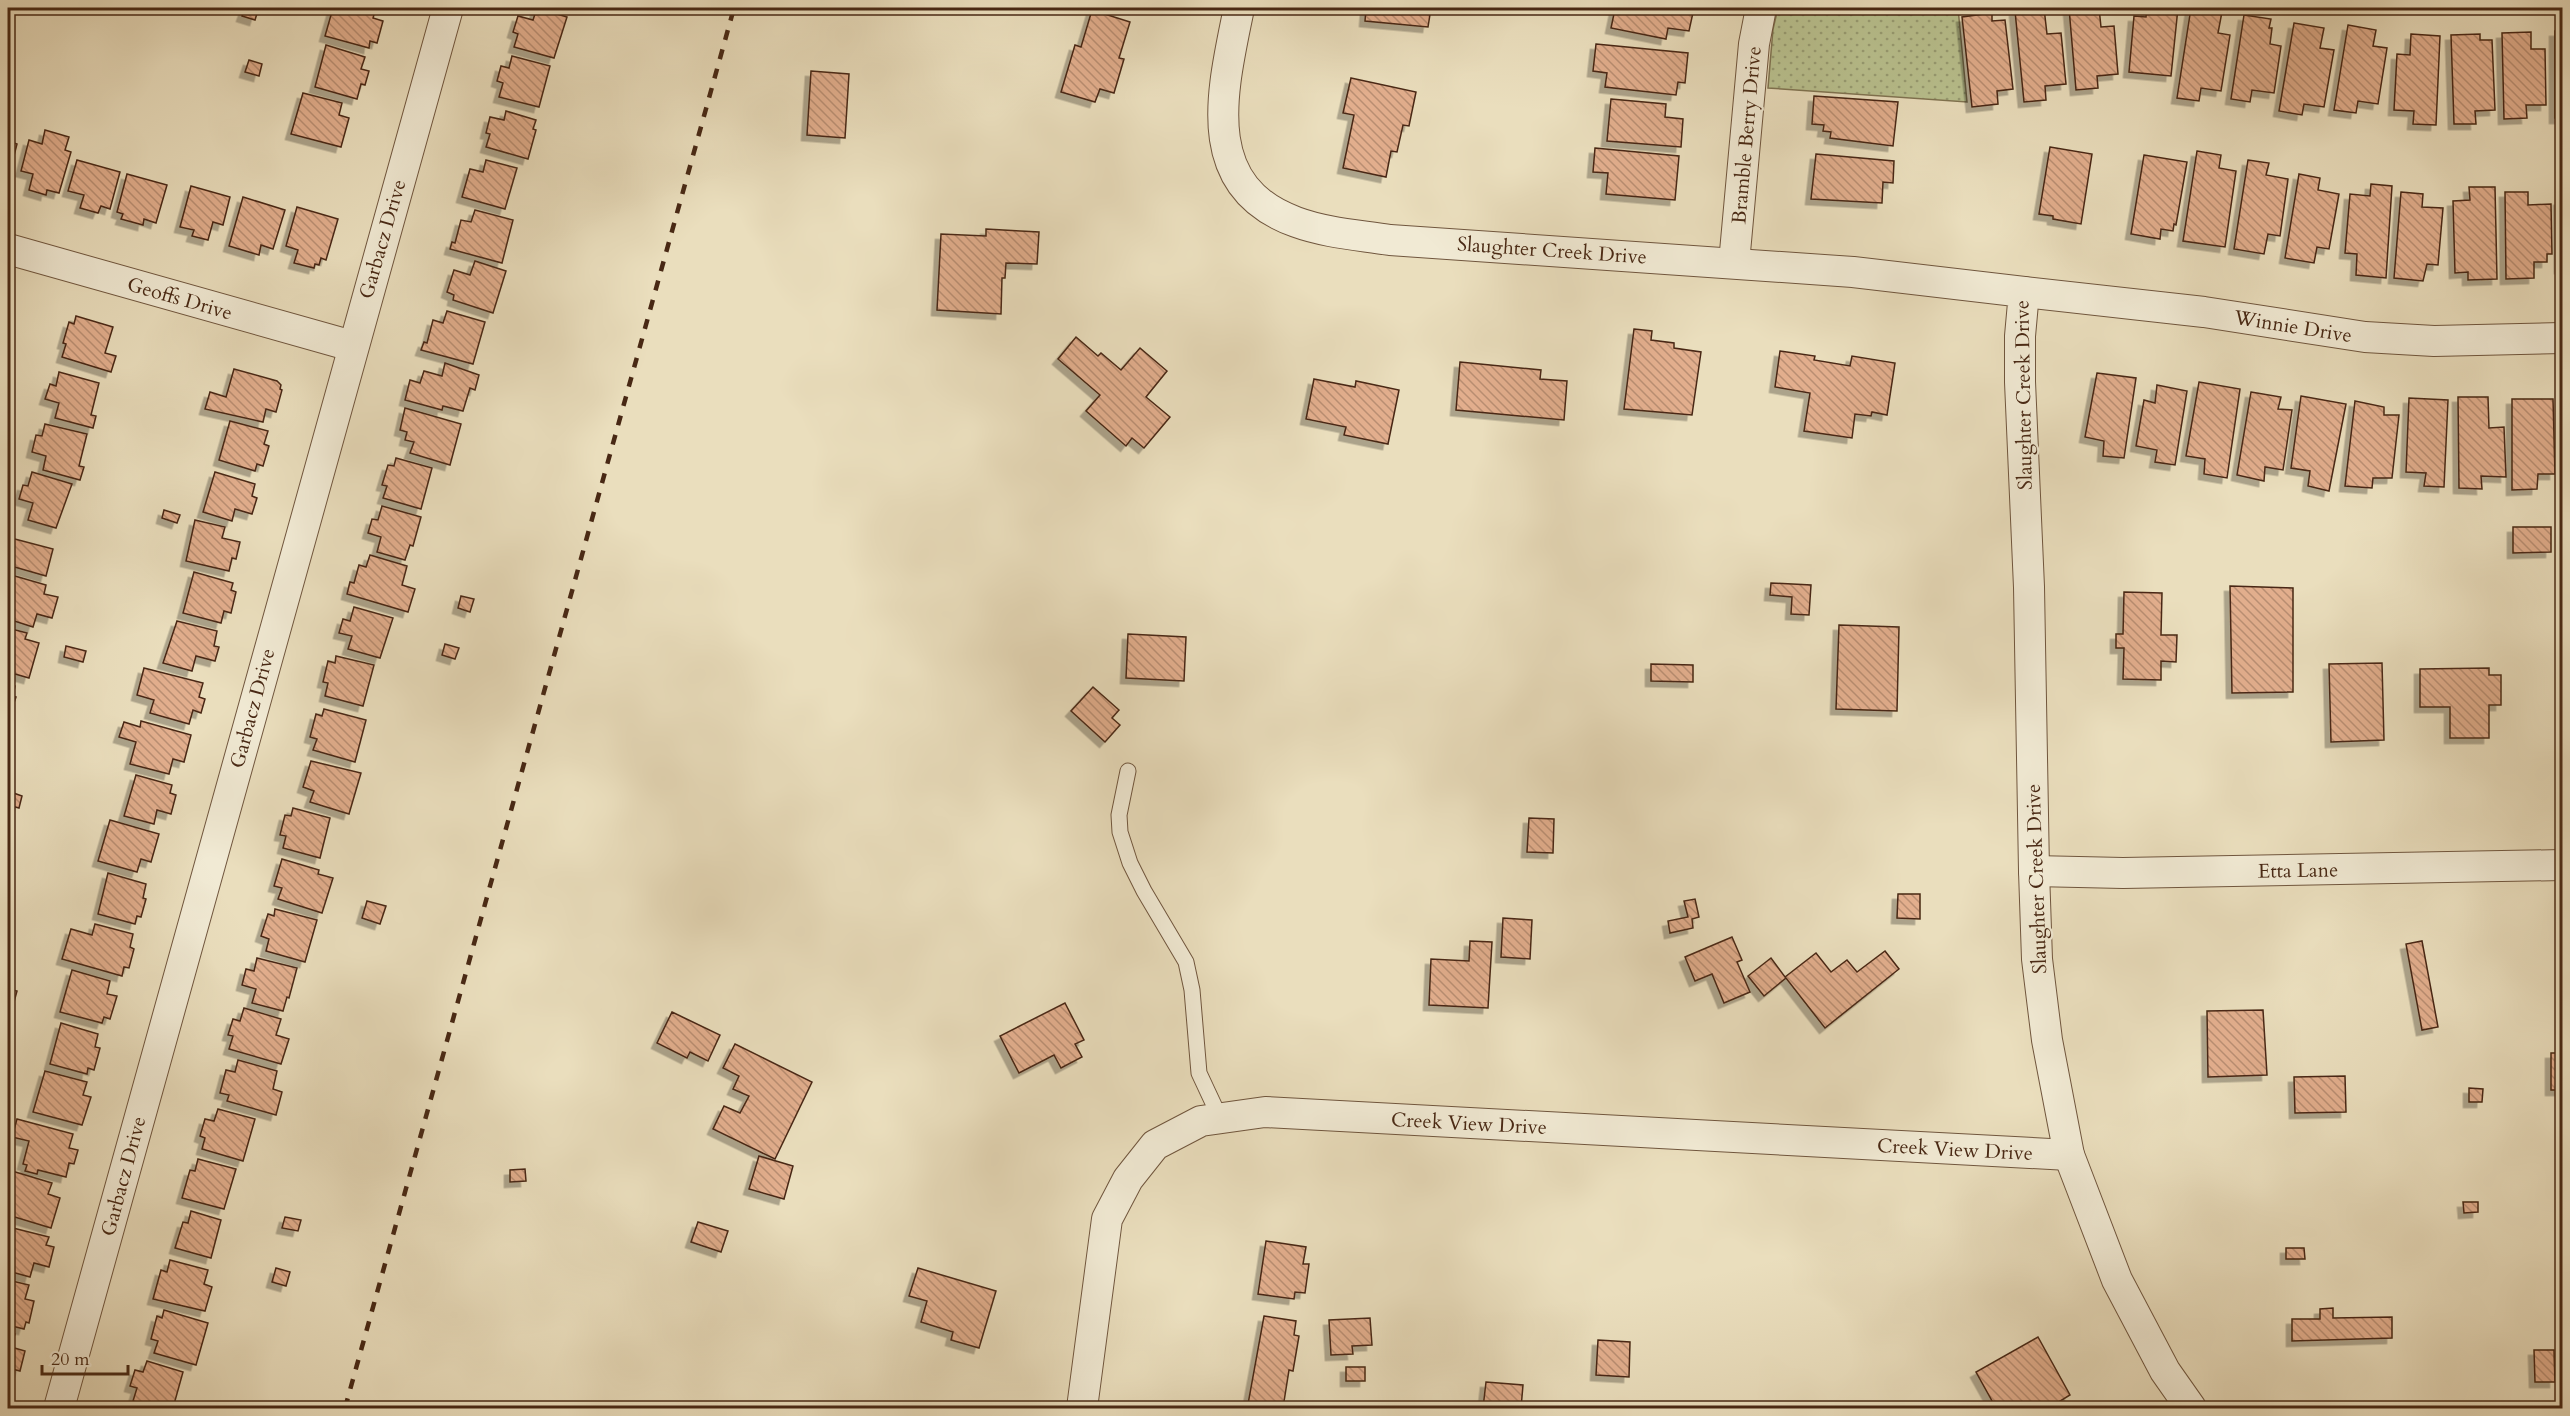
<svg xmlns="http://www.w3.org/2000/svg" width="2570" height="1416" viewBox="0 0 2570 1416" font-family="Cardo,serif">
<defs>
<pattern id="park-dots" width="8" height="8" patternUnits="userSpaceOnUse" patternTransform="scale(1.5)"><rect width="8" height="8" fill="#b9c18f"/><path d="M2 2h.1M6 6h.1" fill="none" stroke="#989d74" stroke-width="1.8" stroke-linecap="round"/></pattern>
<pattern id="building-back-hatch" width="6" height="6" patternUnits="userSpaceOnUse" patternTransform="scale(1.5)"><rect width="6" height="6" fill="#e2ae8d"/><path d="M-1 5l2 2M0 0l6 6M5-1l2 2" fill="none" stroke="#b98e72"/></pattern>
<filter id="shadow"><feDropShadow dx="-5.5" dy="5.5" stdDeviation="0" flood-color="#0004"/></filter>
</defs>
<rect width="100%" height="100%" fill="#eadebd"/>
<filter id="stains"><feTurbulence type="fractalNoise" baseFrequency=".00333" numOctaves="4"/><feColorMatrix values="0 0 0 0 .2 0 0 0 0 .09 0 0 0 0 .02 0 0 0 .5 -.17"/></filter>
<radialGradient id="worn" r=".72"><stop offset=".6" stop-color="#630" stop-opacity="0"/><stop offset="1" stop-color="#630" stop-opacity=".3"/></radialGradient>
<!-- park -->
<path fill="url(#park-dots)" stroke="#807452" stroke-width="1.5" d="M1778 8H1958L1967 102 1768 88 1773 29Z"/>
<!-- building -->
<g fill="url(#building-back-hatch)" stroke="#482814" stroke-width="1.5" filter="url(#shadow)">
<path d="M245 8 258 10 255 20 242 16Z"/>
<path d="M333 8H376L373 18 383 21 377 43 370 41 369 48 325 36Z"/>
<path d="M537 8 567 17 554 58 514 47 518 34 513 32 518 16 533 20Z"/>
<path d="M1366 8H1431L1428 27 1365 21Z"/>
<path d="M1606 8H1694L1689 31 1668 28 1666 39 1611 28 1615 9Z"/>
<path d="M2044 8 2047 34 2061 33 2066 84 2045 86 2046 100 2024 102 2015 11Z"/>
<path d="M2069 8H2099L2101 27 2114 26 2118 74 2097 76 2098 88 2076 90Z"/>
<path d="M2147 8H2178L2171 76 2129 72 2134 16 2146 17Z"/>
<path d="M2191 8 2222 12 2218 33 2230 35 2221 91 2201 88 2199 101 2177 98Z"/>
<path d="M1092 10 1130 22 1119 58 1124 59 1114 93 1100 89 1095 102 1061 92 1075 45 1081 47Z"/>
<path d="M1992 13V21L2005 20 2013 89 1997 91 1998 104 1972 107 1962 17Z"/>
<path d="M2244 15 2271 19 2269 28H2272L2270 44 2281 46 2274 93 2252 90 2250 102 2231 99Z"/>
<path d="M2294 23 2324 28 2320 48 2334 50 2324 107 2304 104 2302 115 2279 111Z"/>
<path d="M2348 25 2376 30 2373 46 2387 48 2378 104 2358 101 2356 113 2334 110Z"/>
<rect x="2555" y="31" width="7" height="87"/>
<path d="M2531 32V49H2545L2546 105H2526L2527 118 2504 119 2502 33Z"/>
<path d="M2411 34 2440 36 2436 125 2413 124 2414 111 2394 110 2397 54 2410 55Z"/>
<path d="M2480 34V40H2492L2495 110 2475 111 2476 124H2454L2451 35Z"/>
<path d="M1596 44 1688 53 1685 83 1678 82 1676 95 1605 87 1607 73 1593 71Z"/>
<path d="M326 45 365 57 361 69 369 71 365 85 361 84 357 99 315 87Z"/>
<path d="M512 56 550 66 539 107 499 97 503 83 497 81 501 66 509 68Z"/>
<path d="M249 60 262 64 259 76 245 72Z"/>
<path d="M811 71 849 74 845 138 807 135Z"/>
<path d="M1351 78 1416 92 1409 126 1403 125 1397 152 1391 151 1386 177 1343 168 1354 115 1343 113Z"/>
<path d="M303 93 342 103 339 115 349 118 341 147 291 134Z"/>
<path d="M1814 96 1898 102 1893 146 1830 138 1831 132 1823 131 1824 125 1812 124Z"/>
<path d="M1611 99 1666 104 1665 117 1683 119 1681 147 1607 141Z"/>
<path d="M506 111 536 120 533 129 536 130 528 159 486 147 490 134 486 133 490 117 504 120Z"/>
<path d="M45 130 69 137 65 150 71 152 59 193 47 190 46 195 29 190 33 174 21 171 29 140 42 144Z"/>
<path d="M8 141 17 144 8 179Z"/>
<path d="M2050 147 2092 154 2081 224 2053 219V216L2039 214Z"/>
<path d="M1595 148 1679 156 1675 200 1606 194 1608 173 1593 172Z"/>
<path d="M2197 151 2221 155 2219 168 2236 171 2225 247 2183 241Z"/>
<path d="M1816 154 1894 161 1893 183 1883 182 1882 203 1811 199Z"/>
<path d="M2144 155 2187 162 2176 225 2174 224 2173 231 2161 229 2160 239 2131 234Z"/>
<path d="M77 160 120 172 110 209 101 206 98 213 80 208 84 195 68 191Z"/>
<path d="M486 160 517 168 505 209 462 197 470 169 483 172Z"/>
<path d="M2248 160 2269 163 2266 175 2288 179 2280 236 2268 234 2264 254 2234 249Z"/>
<path d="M127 174 167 185 156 223 144 219 143 225 121 219 123 214 117 212Z"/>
<path d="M2299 174 2320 178 2318 190 2339 194 2329 249 2317 247 2314 263 2285 258Z"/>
<path d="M2371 184 2392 186 2386 278 2356 275 2357 254 2345 253 2350 194 2370 196Z"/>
<path d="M191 186 230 197 223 225 213 222 208 240 192 236 194 230 180 227Z"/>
<path d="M2469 187H2495L2497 279 2468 280V272L2455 273 2453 201 2470 200Z"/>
<path d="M2401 192 2423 194 2422 207 2443 208 2438 265 2427 264 2423 281 2394 278Z"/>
<path d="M2505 192H2528V205L2551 204 2552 254H2547V262H2534V278L2506 279Z"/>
<path d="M243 197 285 210 273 249 261 245 259 255 229 246Z"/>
<path d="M2559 200H2562V268H2560Z"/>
<path d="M297 207 338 219 326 260 321 258 319 265 315 264 314 268 294 263 298 250 286 246Z"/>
<path d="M475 210 513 220 502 263 450 249 452 242 455 243 461 220 471 222Z"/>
<path d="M986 229 1039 232 1037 264 1006 263 1005 278H1002L1001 314 937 310 941 234 986 236Z"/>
<path d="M475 261 506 271 493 313 453 300 454 295 447 292 454 270 470 275Z"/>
<path d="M447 311 485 322 473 364 421 350 424 342 427 343 433 320 443 323Z"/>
<path d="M76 316 113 327 105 353 116 356 111 372 62 357 66 344 63 343 69 322 74 324Z"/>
<path d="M1634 329 1652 331 1651 340 1674 343V348L1701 352 1692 415 1624 409Z"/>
<path d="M1076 337 1098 356 1101 353 1121 370 1140 348 1167 371 1146 397 1170 417 1144 448 1132 438 1126 446 1086 411 1100 395 1058 359Z"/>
<path d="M1780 351 1815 356 1814 360 1850 366 1852 356 1895 363 1887 415 1872 412 1871 416 1855 414 1852 438 1804 431 1810 393 1775 387Z"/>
<path d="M1460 362 1541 370 1540 379 1567 381 1564 420 1456 410Z"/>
<path d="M445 363 479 375 475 390 470 388 463 411 443 406 442 410 405 400 410 380 420 383 424 371 442 376Z"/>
<path d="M234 369 277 381 281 385 280 389 282 390 276 412 266 409 263 422 205 409 210 392 226 397Z"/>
<path d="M59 372 99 383 91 415 96 416 93 428 55 418 59 403 45 399 50 384 56 386Z"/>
<path d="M2097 373 2136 378 2124 458 2103 456 2104 441 2085 437Z"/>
<path d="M1314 379 1355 387 1356 381 1399 390 1388 444 1344 435 1346 427 1306 419Z"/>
<path d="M2199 382 2240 389 2227 478 2204 474 2205 459 2186 456Z"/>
<path d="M2157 385 2187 391 2175 465 2155 462 2157 450 2136 446 2144 400 2155 403Z"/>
<path d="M2251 392 2281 397 2278 409 2292 410 2283 470 2265 467 2264 481 2237 475Z"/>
<path d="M2301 396 2346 404 2329 491 2308 486 2310 471 2291 468Z"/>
<path d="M2458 397H2488L2489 428 2504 427 2506 477 2481 476 2482 489 2459 488Z"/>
<path d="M2409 398 2448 400 2444 487 2424 486 2426 473 2406 472Z"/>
<path d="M2512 399H2553L2555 474H2538L2537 489 2512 490Z"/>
<path d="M2355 401 2384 407V415H2399L2392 478H2373L2372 488 2345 486Z"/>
<path d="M405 408 461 424 450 465 410 453 414 442 405 440 407 432 400 430Z"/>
<path d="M230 421 268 431 264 444 269 446 263 466 257 464 255 471 219 460Z"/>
<path d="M45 424 87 434 79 466 84 467 80 480 43 470 46 456 32 452 36 435 42 436Z"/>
<path d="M396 458 432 468 421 509 383 498 387 486 382 485 388 465 394 466Z"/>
<path d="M32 472 72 484 56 528 28 520 33 503 19 499 23 485 28 486Z"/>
<path d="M215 472 255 484 252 496 257 498 252 514 235 509 232 521 203 512Z"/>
<path d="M382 506 421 517 413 546 410 545 405 560 377 552 381 537 368 533 372 519 378 520Z"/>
<path d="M164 510 180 515 177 523 162 518Z"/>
<path d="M195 520 225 527 222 538 240 542 236 559 232 558 229 571 186 561Z"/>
<path d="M2513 527H2551V552L2513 553Z"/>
<path d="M11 538 53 549 46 576 11 566 12 560 8 559Z"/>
<path d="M370 555 407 566 402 585 415 589 408 612 347 594 350 582 354 583 359 565 366 567Z"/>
<path d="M194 572 233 583 231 590 236 592 231 613 224 611 221 623 183 613Z"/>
<path d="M8 574 46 585 44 594 58 597 52 618 37 614 33 627 8 619Z"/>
<path d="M1771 583 1811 585 1809 615 1791 614 1792 597 1770 595Z"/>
<path d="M2230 586 2293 588V692L2232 693Z"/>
<path d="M2124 592 2162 593 2161 635H2177L2176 662 2161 661V680L2123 679 2124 648H2116V634H2123Z"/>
<path d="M461 596 474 599 470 612 458 608Z"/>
<path d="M354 607 393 618 380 658 348 649 352 636 339 633 343 619 350 621Z"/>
<path d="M177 621 217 631 214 646 219 647 215 661 196 656 192 671 163 663Z"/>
<path d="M1839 625 1899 627 1897 711 1836 709Z"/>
<path d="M8 628 27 633 25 639 39 643 29 678 8 672Z"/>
<path d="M1128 634 1186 637 1184 681 1126 678Z"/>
<path d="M445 644 459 648 455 659 442 655Z"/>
<path d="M66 646 86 651 83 662 64 657Z"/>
<path d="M336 656 374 665 363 706 325 696 328 683 323 682 328 661 335 663Z"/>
<path d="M2382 663 2384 740 2331 742 2329 664Z"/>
<path d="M1651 664 1693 665V682L1651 681Z"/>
<path d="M144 668 203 683 199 697 205 699 201 713 193 710 189 724 150 713 154 700 137 695Z"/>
<path d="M2489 668V675H2501V705H2489V738H2450V707H2420V669Z"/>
<path d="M8 684 15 686 13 696 16 697 8 720Z"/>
<path d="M1093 687 1119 710 1112 718 1120 725 1105 742 1071 711Z"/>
<path d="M324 709 366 720 355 762 313 750 317 739 310 737 316 714 322 716Z"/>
<path d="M141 721 191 735 184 762 173 759 169 774 130 764 136 742 119 737 124 722 140 727Z"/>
<path d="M311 761 361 773 349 814 310 802 314 791 303 787Z"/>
<path d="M136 775 172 785 170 793 176 795 171 814 157 810 154 824 124 816Z"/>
<path d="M8 791 22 796 19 808 8 805Z"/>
<path d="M293 808 330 818 320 858 283 848 286 836 280 835 285 815 291 816Z"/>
<path d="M1529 818 1554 819 1553 853 1527 852Z"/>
<path d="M110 820 159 834 151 862 141 859 137 872 98 861Z"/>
<path d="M282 859 319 870 318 874 333 878 322 913 278 899 282 888 274 886Z"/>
<path d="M108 873 146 884 143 898 146 899 141 917 137 916 135 924 98 914Z"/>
<path d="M1898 894H1920V919L1897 918Z"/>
<path d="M1695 899 1699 917 1692 919 1693 928 1670 933 1668 921 1688 917 1684 901Z"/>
<path d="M367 901 386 906 380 924 362 918Z"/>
<path d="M275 909 317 920 305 962 266 951 269 939 261 936 268 914 274 916Z"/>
<path d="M1503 918 1532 920 1530 959 1501 957Z"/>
<path d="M95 924 133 934 130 947 134 949 129 968 124 967 122 976 62 959 71 929 92 935Z"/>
<path d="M1732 937 1742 960 1737 962 1750 992 1724 1003 1712 974 1695 981 1685 957Z"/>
<path d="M1470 941 1492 942 1488 1008 1429 1005 1431 959 1469 961Z"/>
<path d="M2422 941 2438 1027 2422 1030 2406 944Z"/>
<path d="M1885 951 1899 969 1825 1028 1786 978 1764 996 1748 976 1771 958 1785 977 1816 953 1831 972 1847 960 1857 972Z"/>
<path d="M257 958 297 968 289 998 287 997 283 1011 252 1003 256 989 242 985 246 969 254 971Z"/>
<path d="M72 970 110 981 107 994 117 996 110 1019 104 1017 102 1023 60 1012Z"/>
<path d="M8 989 17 991 14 1002 8 1001Z"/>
<path d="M1065 1003 1084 1040 1075 1044 1082 1057 1061 1068 1054 1055 1019 1073 1000 1036Z"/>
<path d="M244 1008 281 1019 276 1035 289 1039 281 1064 229 1049 233 1036 228 1035 233 1019 240 1021Z"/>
<path d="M2263 1010 2267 1075 2208 1077 2207 1011Z"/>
<path d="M672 1012 720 1035 708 1061 690 1052 687 1058 657 1043Z"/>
<path d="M61 1023 98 1034 95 1047 100 1048 94 1070 88 1068 87 1074 50 1064Z"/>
<path d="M735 1044 812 1082 775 1159 713 1129 724 1106 740 1113 749 1096 733 1089 739 1076 723 1068Z"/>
<rect x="2551" y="1053" width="11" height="37"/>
<path d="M238 1060 277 1071 273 1089 282 1092 276 1115 227 1101 229 1095 220 1093 226 1070 235 1072Z"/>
<path d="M45 1071 87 1082 83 1095 91 1097 82 1125 33 1112Z"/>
<path d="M2345 1076 2346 1112 2295 1113 2294 1077Z"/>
<path d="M2469 1088 2483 1089 2482 1102H2469Z"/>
<path d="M218 1109 255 1119 243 1161 202 1149 205 1138 200 1136 205 1119 214 1121Z"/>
<path d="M17 1119 73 1134 69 1148 78 1150 74 1164 69 1163 66 1177 38 1170 37 1174 25 1171 27 1165 23 1164 29 1141 12 1137Z"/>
<path d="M759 1156 793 1166 784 1199 749 1189Z"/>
<path d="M198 1159 236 1169 224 1209 182 1198 190 1170 195 1171Z"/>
<path d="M525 1169 526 1181 510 1182V1170Z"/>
<path d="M12 1171 52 1183 48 1194 60 1198 51 1228 8 1215V1187Z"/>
<path d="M2463 1202H2478V1212L2464 1213Z"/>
<path d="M191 1211 221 1220 211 1258 175 1248 183 1222 188 1223Z"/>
<path d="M285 1217 301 1220 298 1231 282 1228Z"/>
<path d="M698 1222 728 1231 721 1252 691 1242Z"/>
<path d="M13 1228 49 1237 46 1245 54 1247 49 1267 34 1263 30 1277 8 1271V1248Z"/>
<path d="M1266 1241 1306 1247 1303 1264H1309L1305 1293 1295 1292 1294 1299 1258 1294Z"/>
<path d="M2286 1248H2304L2305 1259H2286Z"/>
<path d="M170 1260 208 1270 204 1284 212 1287 205 1311 153 1299 161 1270 167 1272Z"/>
<path d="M276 1268 290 1272 286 1286 272 1282Z"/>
<path d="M918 1268 996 1291 979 1348 951 1340 953 1332 921 1322 927 1301 909 1296Z"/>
<path d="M8 1280 29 1285 25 1299 34 1301 29 1323 26 1322 24 1329 8 1325Z"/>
<path d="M2333 1308V1318L2392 1317V1338L2292 1341V1319H2320V1309Z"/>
<path d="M164 1310 208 1323 196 1365 154 1353 158 1341 151 1339 157 1316 162 1318Z"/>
<path d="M1264 1316 1296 1321 1294 1335 1299 1336 1293 1371 1289 1370 1283 1408 1248 1404Z"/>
<path d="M1370 1318 1372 1345 1352 1346 1353 1354 1331 1355 1329 1320Z"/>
<path d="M8 1332 15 1334 11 1347 25 1351 20 1371 12 1369 10 1377 8 1376Z"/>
<path d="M2038 1337 2070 1395 2049 1408H1996L1976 1372Z"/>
<path d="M1598 1340 1630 1342 1629 1377 1596 1375Z"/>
<path d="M2534 1350H2554L2555 1382H2535Z"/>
<path d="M147 1361 183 1372 173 1408H158L133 1401 137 1388 130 1386 135 1370 143 1372Z"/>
<rect x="1346" y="1367" width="19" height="14"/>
<path d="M1486 1382 1523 1385 1521 1408H1483Z"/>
</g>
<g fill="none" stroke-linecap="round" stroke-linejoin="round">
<!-- service casing -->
<g stroke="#70563e" stroke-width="17">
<path id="service" d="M1128 771 1119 815 1120 832 1130 863 1144 891 1186 962 1192 990 1199 1073 1220 1118"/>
</g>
<!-- minor casing -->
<g stroke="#70563e" stroke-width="32">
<g id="minor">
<path d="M1239 8C1223 88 1196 186 1296 222 1326 233 1359 235 1390 240L1853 272 2024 292 2020 336V382L2029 587 2034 871 2037 959 2047 1040 2069 1155 2117 1280 2165 1371 2191 1408"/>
<path d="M8 249 352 346"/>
<path d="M1734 263 1754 44 1761 8"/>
<path d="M2024 292 2204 312 2365 337 2434 341 2562 338"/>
<path d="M2034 871 2123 873 2562 865"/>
<path d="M59 1408 448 8"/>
<path d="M1082 1408 1107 1219 1128 1179 1155 1145 1201 1121 1265 1112 2069 1155"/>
</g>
</g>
<!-- service -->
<use href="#service" stroke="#f1ead4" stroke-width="15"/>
<!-- minor -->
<use href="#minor" stroke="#f1ead4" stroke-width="30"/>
<!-- rail -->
<path stroke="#482814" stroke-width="4.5" stroke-dasharray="10 10" stroke-linecap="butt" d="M345 1408 734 8"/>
</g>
<g text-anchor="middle" stroke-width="4.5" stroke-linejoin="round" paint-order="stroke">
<!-- street labels -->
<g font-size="20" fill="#482814" stroke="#f1ead4">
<text transform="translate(1746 135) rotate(-85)" y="7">Bramble Berry Drive</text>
<text transform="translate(382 239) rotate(-74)" y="7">Garbacz Drive</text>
<text transform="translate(1552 250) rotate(4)" y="7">Slaughter Creek Drive</text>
<text transform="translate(180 298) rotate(16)" y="7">Geoffs Drive</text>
<text transform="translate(2293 326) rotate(9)" y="7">Winnie Drive</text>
<text transform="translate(2023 395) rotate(-91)" y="7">Slaughter Creek Drive</text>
<text transform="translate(252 708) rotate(-75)" y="7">Garbacz Drive</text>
<text transform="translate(2298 870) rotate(-1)" y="7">Etta Lane</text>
<text transform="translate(2036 879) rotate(-92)" y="7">Slaughter Creek Drive</text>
<text transform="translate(1469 1123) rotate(3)" y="7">Creek View Drive</text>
<text transform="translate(1955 1149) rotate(3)" y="7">Creek View Drive</text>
<text transform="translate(123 1176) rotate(-75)" y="7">Garbacz Drive</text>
</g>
</g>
<!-- margin -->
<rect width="2570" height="1416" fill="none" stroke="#eadebd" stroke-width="30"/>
<rect x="9" y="9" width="2552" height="1398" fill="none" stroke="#482814" stroke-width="3"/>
<rect x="15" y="15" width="2540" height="1386" fill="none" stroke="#482814" stroke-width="1.5"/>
<!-- scale -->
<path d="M42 1365v9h86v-9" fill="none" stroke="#482814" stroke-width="3"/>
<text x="51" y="1365" font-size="18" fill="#482814" stroke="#f1ead4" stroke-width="4.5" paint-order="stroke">20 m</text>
<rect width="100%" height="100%" filter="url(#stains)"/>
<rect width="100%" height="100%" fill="url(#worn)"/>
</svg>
